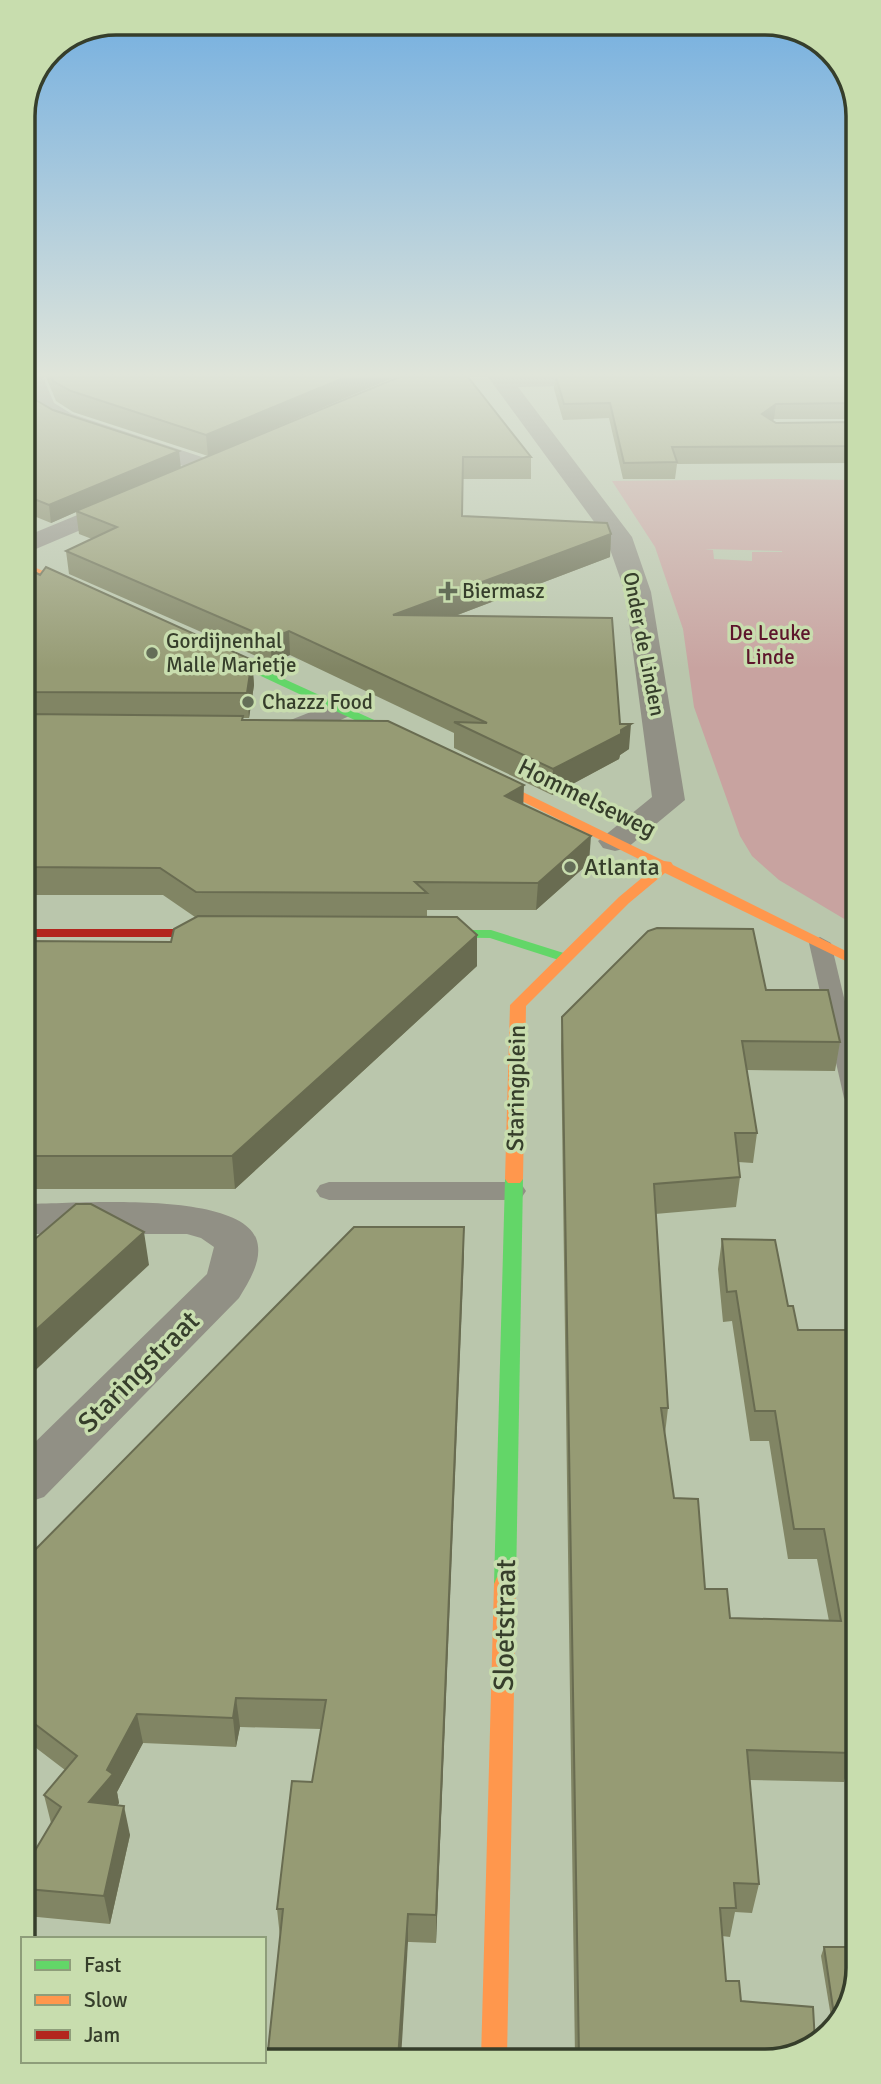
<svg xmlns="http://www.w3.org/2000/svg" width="881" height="2084" viewBox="0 0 881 2084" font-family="Signika,sans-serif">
<rect width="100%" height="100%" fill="#bac6ac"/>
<!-- green -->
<path fill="#c8a3a0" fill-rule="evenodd" d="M779 479 854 480 856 926 779 880 752 856 740 836 694 707 683 629 655 547 612 481ZM705 549 782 551V552H752V561L714 559 713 550Z"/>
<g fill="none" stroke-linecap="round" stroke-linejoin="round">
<!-- lane -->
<g fill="#919085" fill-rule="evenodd">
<path d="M820 937 831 943 856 1048V1106L848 1103 844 1098 809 943Z"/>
<path d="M329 1182H513L522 1185 526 1191 522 1197 513 1200H329L320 1197 316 1191 320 1185Z"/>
</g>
<!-- street -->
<g fill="#919085" fill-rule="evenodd">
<path d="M24 377H43L54 403 72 414 217 462 221 467 217 472H201L56 424 36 412Z"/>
<path d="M488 377H717L706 383 518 387 632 537 651 592 685 800 627 848 615 851 603 848 598 841 652 797 625 592 606 538Z"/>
<path d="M126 495 135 497 138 502 135 507 24 554V537Z"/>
<path d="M341 700 352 703 356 709 352 715C319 729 290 745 254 736L250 730 254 724 288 721Z"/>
<path d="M26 1204C73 1204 235 1190 256 1238 264 1259 249 1281 239 1298L44 1497 26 1503V1451L207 1274 214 1247 201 1238 187 1234H26Z"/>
</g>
<!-- fast -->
<g fill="#63d668" fill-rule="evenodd">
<path d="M205 643 418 740 420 743 414 747 410 746 201 648V644Z"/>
<path d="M424 930H491L570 955 572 958 565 962 490 938 419 937 417 934 419 931Z"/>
<path d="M514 1173 520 1175 523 1179 516 1584 513 1591 505 1593 497 1591 494 1584 505 1179 508 1175Z"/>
</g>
<!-- slow -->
<g fill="#ff974d" fill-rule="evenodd">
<path d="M24 563 94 592 96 594 86 596 24 570Z"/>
<path d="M478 770 664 861 671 862 673 865 856 956V966L665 873 629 903 526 1006 523 1179 520 1183H508L505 1179 510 1005 619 897 655 867 473 777 472 774Z"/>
<path d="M505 1575 513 1577 516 1584 507 2058 481 2059 494 1584 497 1577Z"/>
</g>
<!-- jam -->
<path fill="#b3261e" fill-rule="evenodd" d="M25 929H224L231 933 224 937H25Z"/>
</g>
<!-- wall -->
<g fill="#818564">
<path d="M46 377H395L208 456 73 412 56 401Z"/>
<path d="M399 377 531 457V479H463L462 516 611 534 610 557 455 616 620 724 629 749 620 755 619 759 552 795 454 748V733L290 655 272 663 69 574 66 551 92 539 79 534 76 512 51 523 24 512V421L53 410 179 451 180 468Z"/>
<path d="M555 377H854V419H774L772 421 776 423 854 422V463L677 464 675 479H623L609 418 563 420 554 389Z"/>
<path d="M24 567 252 660 254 685 249 718H243V720L523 804 589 863 536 910H427V917L477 966 235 1189H26L25 941 171 942 195 917 163 895H25Z"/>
<path d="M855 964H856V1036L852 1019 854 1006 850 990Z"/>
<path d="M766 990 840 1042 835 1071 747 1070 757 1133 753 1163 738 1162 740 1177 736 1207 655 1214 668 1408 665 1434 674 1498 705 1589 730 1618 829 1621 817 1559H788L769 1441H750L732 1321 723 1322 718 1269 722 1239 788 1306 798 1330H857L858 1755H851L844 1782 750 1780 759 1884 752 1913 735 1912 730 1937 722 1936 726 1981 741 2001 795 2056 575 2058 561 1046 562 1017Z"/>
<path d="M464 1227 436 1943 280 1937 277 1909 312 1782 321 1729 240 1727 236 1747 143 1743 117 1792 119 1803 117 1806 130 1835 110 1924 27 1916V1864L51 1823 44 1795 65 1770 27 1741 26 1559Z"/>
<path d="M824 1947 858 1968 842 2017H831L821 1956Z"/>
</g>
<!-- shaded-wall -->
<g fill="#696c51">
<path d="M346 377H395L208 456 206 435Z"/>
<path d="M776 404 774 419 761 430 762 414Z"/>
<path d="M179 451 181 468 76 511V512L51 523 49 505Z"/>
<path d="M611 534 610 557 394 639 393 615Z"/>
<path d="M289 631 290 655 272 663 270 639Z"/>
<path d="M252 660 254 685 249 718 247 693Z"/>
<path d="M631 724 629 749 620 755 619 759 552 795 553 769Z"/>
<path d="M524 785 523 812 505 796Z"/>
<path d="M591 836 589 863 536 910 538 883Z"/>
<path d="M477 935V966L235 1189 232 1156Z"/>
<path d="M464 1227V1256L436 1943V1915Z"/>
<path d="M144 1232 149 1265 26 1379V1339Z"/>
<path d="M236 1698 240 1727 236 1747 233 1718Z"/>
<path d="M137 1714 143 1743 117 1792 119 1803 96 1831 89 1802Z"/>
<path d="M124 1806 130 1835 110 1924 104 1896Z"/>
<path d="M408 1914V1942L401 2059H398Z"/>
</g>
<!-- building -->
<g fill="#969b74" stroke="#696c51" stroke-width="2">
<path d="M52 377H346L206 435 71 391 53 381Z"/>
<path d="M399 377H468L531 457H463L462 516 607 523 611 534 393 615 612 618 620 724H631L621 730V734L553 769 454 722 487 723 289 631 270 639 66 551 117 527 76 511Z"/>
<path d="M556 377H854V403L776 404 762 414 776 423 854 422V446L672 447 677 462 624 463 610 403 564 404Z"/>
<path d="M34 399 53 410 179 451 49 505 24 495V421Z"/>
<path d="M24 567 40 575 46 567 252 660 247 693 24 692Z"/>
<path d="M24 714 243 716 242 720 388 721 524 785 505 796 591 836 538 883 415 882 427 893 196 892 160 868 25 867Z"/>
<path d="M198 916 457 917 477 935 232 1156H26L25 941 171 942 174 929Z"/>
<path d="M657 928 753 929 766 990H828L840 1042 742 1041 757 1133H735L740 1177 654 1184 668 1408H661L674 1498 698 1499 705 1589H727L730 1618 841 1621 824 1529H794L775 1411H755L736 1291 727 1292 722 1239 775 1240 788 1306H793L798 1330H857L858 1726 847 1725 852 1753 747 1750 759 1884 734 1883 736 1908H720L726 1981H739L741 2001 813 2007 815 2042 795 2056 579 2058 562 1017 648 931Z"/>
<path d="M76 1204H91L144 1232 26 1339V1243L28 1245Z"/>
<path d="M354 1227H464L436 1915 408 1914 398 2059 267 2060 283 1909H277L292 1781 312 1782 326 1700 236 1698 233 1718 137 1714 107 1770 113 1774 89 1802 124 1806 104 1896 27 1889V1864L61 1807 44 1795 77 1756 27 1718 26 1559Z"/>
<path d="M824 1947H858V1968L845 2008H833Z"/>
</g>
<!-- sky -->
<linearGradient id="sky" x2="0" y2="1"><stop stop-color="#72aee0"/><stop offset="0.56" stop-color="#e0e5da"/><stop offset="1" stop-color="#e0e5da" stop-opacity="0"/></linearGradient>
<rect width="881" height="669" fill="url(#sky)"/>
<!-- markers -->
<g fill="#646e58" stroke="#c8ddae" stroke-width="2.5">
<path d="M444.5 580.5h7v7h7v7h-7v7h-7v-7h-7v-7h7z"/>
<circle cx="152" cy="653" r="7"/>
<circle cx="248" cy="702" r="7"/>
<circle cx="570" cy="867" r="7"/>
</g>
<g text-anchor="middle" stroke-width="7" stroke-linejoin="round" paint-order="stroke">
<!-- far-poi labels -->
<g font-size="21" fill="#363e2b" stroke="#c8ddae" text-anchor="start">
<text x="462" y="598">Biermasz</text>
<text x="166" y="648">Gordijnenhal<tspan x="166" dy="24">Malle Marietje</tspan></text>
<text x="262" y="709">Chazzz Food</text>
</g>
<!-- far-park labels -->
<g font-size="21" fill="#5d152b" stroke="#c8ddae">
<text x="770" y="640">De Leuke<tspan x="770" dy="24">Linde</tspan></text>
</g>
<!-- far-street labels -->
<g font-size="21" fill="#363e2b" stroke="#c8ddae">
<text transform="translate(644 644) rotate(79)" y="7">Onder de Linden</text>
</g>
<!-- street labels -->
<g font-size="24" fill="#363e2b" stroke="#c8ddae">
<text transform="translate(587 798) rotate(26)" y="8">Hommelseweg</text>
<text transform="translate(516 1088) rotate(-89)" y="8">Staringplein</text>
</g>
<!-- poi labels -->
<g font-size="24" fill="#363e2b" stroke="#c8ddae" text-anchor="start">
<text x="584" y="875">Atlanta</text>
</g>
<!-- near-street labels -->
<g font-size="28" fill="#363e2b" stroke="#c8ddae">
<text transform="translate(138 1371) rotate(-45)" y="10">Staringstraat</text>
<text transform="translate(504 1625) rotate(-89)" y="10">Sloetstraat</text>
</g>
</g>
<!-- crop -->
<path d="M0 0H881V2084H0ZM116 35H765A81 81 0 0 1 846 116V1968A81 81 0 0 1 765 2049H116A81 81 0 0 1 35 1968V116A81 81 0 0 1 116 35Z" fill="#c8ddae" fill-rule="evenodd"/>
<path fill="none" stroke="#363e2b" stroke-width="3.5" d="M116 35H765A81 81 0 0 1 846 116V1968A81 81 0 0 1 765 2049H116A81 81 0 0 1 35 1968V116A81 81 0 0 1 116 35Z"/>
<!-- legend -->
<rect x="21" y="1937" width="245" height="126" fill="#c8ddae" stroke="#8e9d7a" stroke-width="2"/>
<rect x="35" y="1960" width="35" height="10" fill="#63d668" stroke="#8e9d7a" stroke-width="2"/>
<text x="84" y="1972" font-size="21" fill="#363e2b">Fast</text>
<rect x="35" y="1995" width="35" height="10" fill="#ff974d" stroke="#8e9d7a" stroke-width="2"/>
<text x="84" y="2007" font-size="21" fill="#363e2b">Slow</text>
<rect x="35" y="2030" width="35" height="10" fill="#b3261e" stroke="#8e9d7a" stroke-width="2"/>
<text x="84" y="2042" font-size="21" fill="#363e2b">Jam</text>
</svg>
